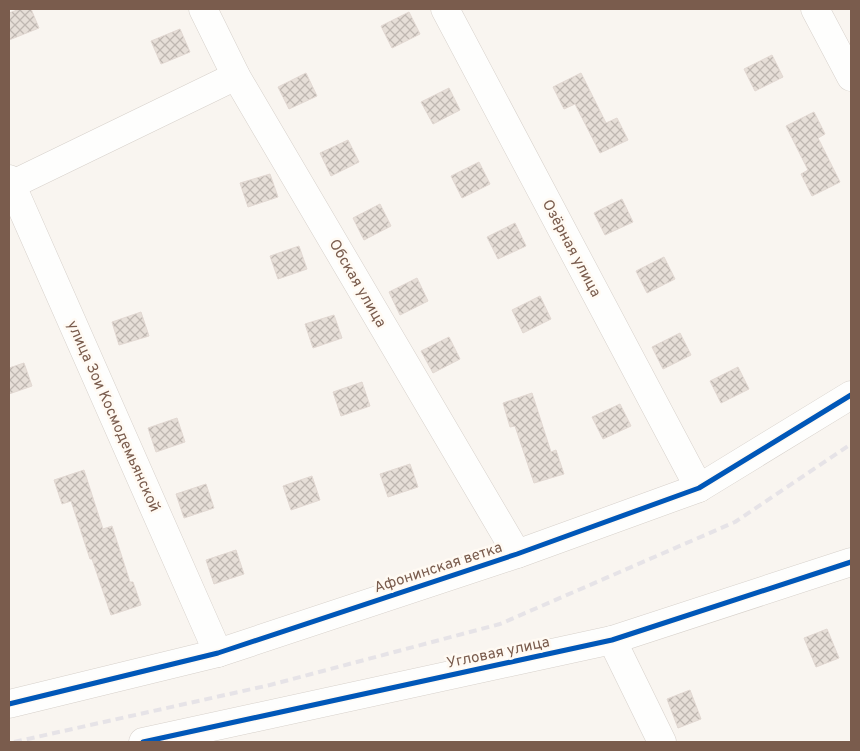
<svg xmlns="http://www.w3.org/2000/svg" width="860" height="751" viewBox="0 0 860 751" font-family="Overpass,sans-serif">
<defs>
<pattern id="building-cross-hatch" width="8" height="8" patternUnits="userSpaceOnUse" patternTransform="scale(1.25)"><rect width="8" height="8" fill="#e6ded7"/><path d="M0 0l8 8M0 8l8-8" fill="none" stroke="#bfb7b1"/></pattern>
</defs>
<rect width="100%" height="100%" fill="#f9f5f0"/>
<!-- building -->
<g fill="url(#building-cross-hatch)" stroke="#e2d8d2">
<path d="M20 9H31L39 28 9 40V13Z"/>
<path d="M409 12 420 34 392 48 381 26Z"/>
<path d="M180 29 190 52 161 64 151 41Z"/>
<path d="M772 55 783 77 755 91 744 69Z"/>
<path d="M306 73 317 96 289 109 278 87Z"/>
<path d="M581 73 606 123 617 118 628 140 600 153 575 104 564 109 553 87Z"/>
<path d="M449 88 460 110 433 124 421 102Z"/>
<path d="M814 112 825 134 818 138 840 182 812 196 801 174 808 170 786 126Z"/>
<path d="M348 140 359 162 331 176 320 153Z"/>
<path d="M479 162 490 184 462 198 451 176Z"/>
<path d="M270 174 278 197 248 207 240 183Z"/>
<path d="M622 199 633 222 605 235 594 213Z"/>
<path d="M380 204 391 226 364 240 353 218Z"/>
<path d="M515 223 526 246 498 259 487 237Z"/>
<path d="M299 246 307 269 278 279 270 256Z"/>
<path d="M664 257 675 279 647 293 636 271Z"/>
<path d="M417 278 428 301 400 315 389 292Z"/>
<path d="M540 296 551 319 523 333 512 310Z"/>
<path d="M141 312 149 336 119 345 112 322Z"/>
<path d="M334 315 342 338 313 348 305 324Z"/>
<path d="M680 333 691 355 663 369 652 347Z"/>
<path d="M449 337 460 359 433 373 421 351Z"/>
<path d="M24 363 32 386 9 394V368Z"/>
<path d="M738 367 749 389 721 403 710 381Z"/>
<path d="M362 382 370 406 341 416 333 392Z"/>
<path d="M532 393 551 452 556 450 564 474 534 483 515 426 510 427 503 403Z"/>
<path d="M620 404 631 426 603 439 592 417Z"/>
<path d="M177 418 185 442 156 452 148 428Z"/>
<path d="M410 464 418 487 388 497 380 474Z"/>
<path d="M84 470 103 529 112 526 130 582H133L141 605 111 615 92 559H90L71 501 62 504 54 480Z"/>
<path d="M312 476 320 500 291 510 283 486Z"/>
<path d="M206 484 214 508 184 518 176 494Z"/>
<path d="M236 550 244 574 214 584 206 560Z"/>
<path d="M827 629 839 658 816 667 804 638Z"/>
<path d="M690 690 701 719 678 728 667 699Z"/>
</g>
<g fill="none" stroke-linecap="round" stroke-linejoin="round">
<!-- street casing -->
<g stroke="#d7d1cb" stroke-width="29">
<g id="street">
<path d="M203 9 236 76 517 554"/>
<path d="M445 9 699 488"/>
<path d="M815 9 851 77"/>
<path d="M9 179 218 653"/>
<path d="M9 186 236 76"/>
<path d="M612 640 662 742"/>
<path d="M9 704 218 653 517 554 699 488 851 395"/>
<path d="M143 742 612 640 851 562"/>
</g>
</g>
<!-- street -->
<use href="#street" stroke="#fefefd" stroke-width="28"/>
<!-- rail -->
<path stroke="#e6e3e7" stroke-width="4" stroke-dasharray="8 5" stroke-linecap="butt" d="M14 742 270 685 500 624 735 522 851 444"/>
<!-- cycleway casing -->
<g stroke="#fffaf3" stroke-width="8">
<g id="cycleway">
<path d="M9 704 218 653 517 554 699 488 851 395"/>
<path d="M143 742 612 640 851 562"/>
</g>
</g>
<!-- cycleway -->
<use href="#cycleway" stroke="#0057b8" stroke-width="5"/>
</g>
<g text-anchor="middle" stroke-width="5" stroke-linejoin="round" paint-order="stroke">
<!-- street labels -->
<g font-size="15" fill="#7a5c4d" stroke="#fffaf3">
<text transform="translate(572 248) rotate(62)" y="5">Озёрная улица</text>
<text transform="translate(358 283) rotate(60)" y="5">Обская улица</text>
<text transform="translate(114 416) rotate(66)" y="5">улица Зои Космодемьянской</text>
<text transform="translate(438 567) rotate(-18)" y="5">Афонинская ветка</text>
<text transform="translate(498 652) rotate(-12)" y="5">Угловая улица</text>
</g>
</g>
<!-- border -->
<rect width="860" height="751" fill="none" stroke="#7a5c4d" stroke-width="20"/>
</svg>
